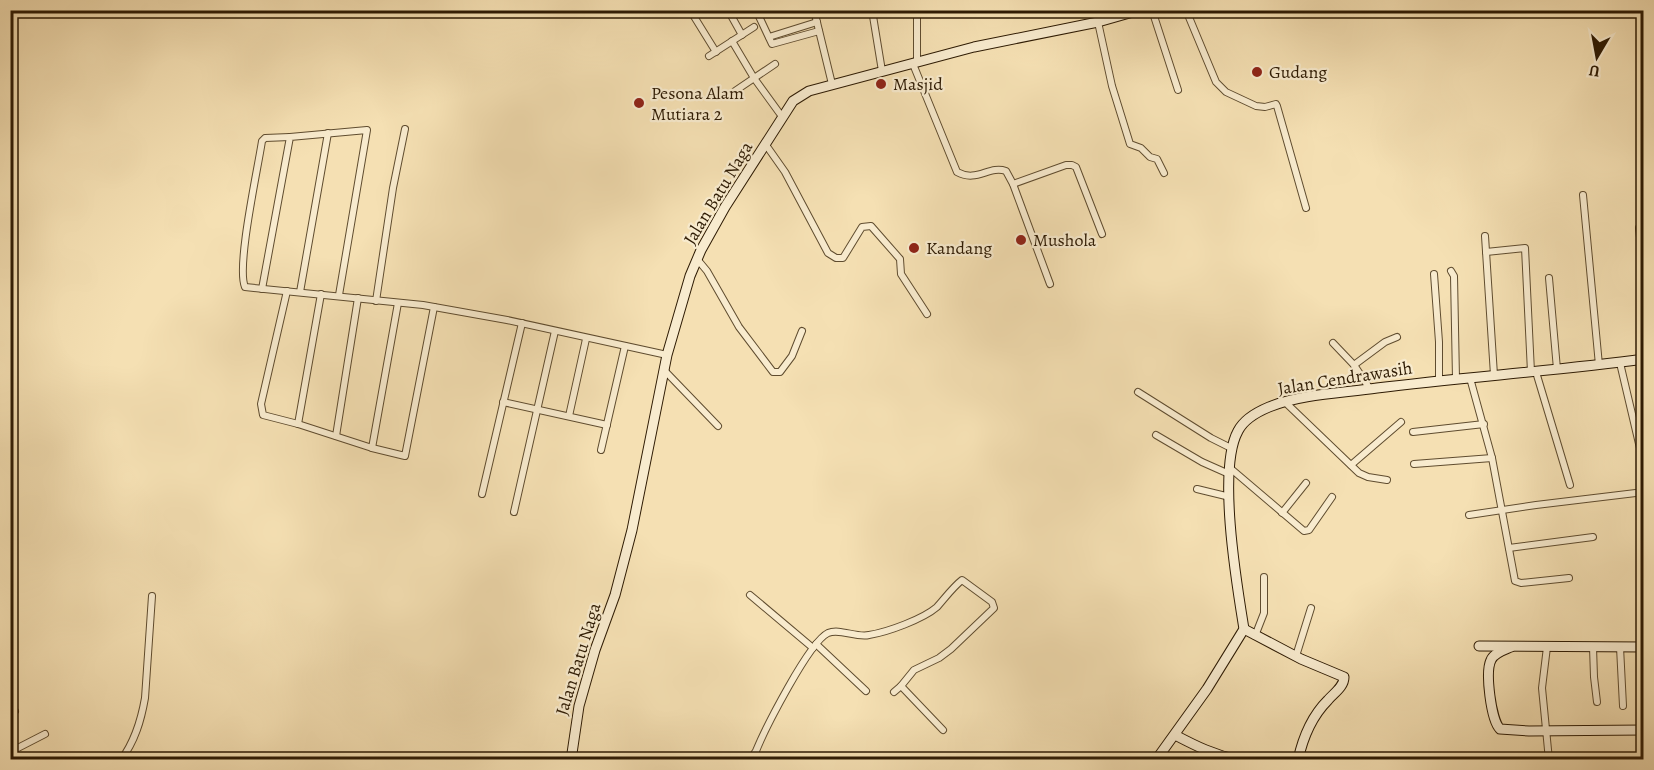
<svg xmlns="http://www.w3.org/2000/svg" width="1654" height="770" viewBox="0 0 1654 770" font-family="Alegreya,serif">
<rect width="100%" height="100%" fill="#f5e0b3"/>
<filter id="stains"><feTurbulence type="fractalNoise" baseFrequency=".00333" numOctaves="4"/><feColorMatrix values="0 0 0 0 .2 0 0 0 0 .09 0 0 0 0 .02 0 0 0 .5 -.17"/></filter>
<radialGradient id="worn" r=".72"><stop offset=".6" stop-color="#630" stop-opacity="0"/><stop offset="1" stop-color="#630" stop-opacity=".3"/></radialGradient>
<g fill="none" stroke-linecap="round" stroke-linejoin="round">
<!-- street casing -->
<g stroke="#5f4c2f" stroke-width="8">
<g id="street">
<path d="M690 10 716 52"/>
<path d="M728 10 742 35"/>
<path d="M756 10 772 44 819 31"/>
<path d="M814 10 832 84"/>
<path d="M872 10 882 71"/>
<path d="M917 10V63"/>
<path d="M1152 10 1178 90"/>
<path d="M1186 10 1216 82 1226 92 1256 106 1265 107 1276 104 1277 106 1306 208"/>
<path d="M1098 22 1112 86 1130 144 1141 148 1150 157 1157 159 1164 173"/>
<path d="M769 37 817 22"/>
<path d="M732 41 754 78 783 118"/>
<path d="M709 56 754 27"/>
<path d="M913 64 957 172C977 183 989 165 1006 171L1013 184 1050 284"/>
<path d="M735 91 775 64"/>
<path d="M290 137 265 138 262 141C258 168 236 267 245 287L423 305 507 320 667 355"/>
<path d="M766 145 785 172 828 253 836 258H843L862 227 871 226 900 259 901 274 927 314"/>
<path d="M1013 184 1066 165H1072L1076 167 1102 234"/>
<path d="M1583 195 1599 365"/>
<path d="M1639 228 1644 275"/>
<path d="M1485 236 1494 375"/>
<path d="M1486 252 1525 248 1531 372"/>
<path d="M697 259 707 271 739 327 773 372H780L792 356 802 331"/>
<path d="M1451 271 1454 276 1456 379"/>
<path d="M1434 274 1439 342V380"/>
<path d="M1549 278 1557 369"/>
<path d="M262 289 290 137 367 130 339 295"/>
<path d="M287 291 261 404 263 415 298 424 372 448 398 303"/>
<path d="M300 292 328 133"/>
<path d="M376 301 393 188 405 129"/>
<path d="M1333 343 1354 365 1370 389"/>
<path d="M1620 363 1644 465"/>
<path d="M1354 365 1385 342 1397 337"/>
<path d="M664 370 718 426"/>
<path d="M1536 372 1570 485"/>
<path d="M1470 378 1492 458 1515 581 1521 583 1569 578"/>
<path d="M1138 392 1211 438 1231 448"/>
<path d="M503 402 607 425"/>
<path d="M1285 402 1359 473 1368 477 1387 480"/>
<path d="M569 416 586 339"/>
<path d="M298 424 321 294"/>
<path d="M1413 432 1484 424"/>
<path d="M1156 435 1202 462 1229 474"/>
<path d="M336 436 358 298"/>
<path d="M372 448 405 456 434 307"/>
<path d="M601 450 625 346"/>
<path d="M1414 464 1492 458"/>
<path d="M1351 465 1401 422"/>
<path d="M1230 468 1304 531 1309 530 1332 497"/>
<path d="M1197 489 1230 497"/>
<path d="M482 494 522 323"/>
<path d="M514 512 555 331"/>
<path d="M1282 513 1306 483"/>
<path d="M1469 515 1536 505 1644 492"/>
<path d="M1509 548 1593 537"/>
<path d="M750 595 813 648"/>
<path d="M1255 636 1264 613V577"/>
<path d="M816 644 866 691"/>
<path d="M1547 647 1542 688 1549 760"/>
<path d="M1593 647 1594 677 1597 702"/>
<path d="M1620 647 1623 706"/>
<path d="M1296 656 1311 608"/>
<path d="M894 692 901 686"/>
<path d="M10 713 15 711"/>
<path d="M10 752 45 734"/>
<path d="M121 760C135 741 141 721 145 698L152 596"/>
<path d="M750 760 756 751C765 729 809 642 828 633 840 628 856 638 869 635 888 632 923 619 937 607 945 598 953 587 962 580L992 602 994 608 951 649 939 658 914 670 901 686 943 730"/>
</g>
</g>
<!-- secondary casing -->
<g stroke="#2d1a03" stroke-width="11">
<g id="secondary">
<path d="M1244 629 1301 659 1344 677C1344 687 1334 693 1328 700 1312 716 1303 737 1298 760"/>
<path d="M1479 646 1644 647"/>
<path d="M1511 647C1504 650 1494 653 1491 660 1485 672 1491 720 1500 729L1529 731 1644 730"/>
<path d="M1175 735C1196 746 1214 755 1238 760"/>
<path d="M571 760 579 706 595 650 615 595 632 530 667 355 690 276 701 250 725 207 793 101 809 91 974 47 1098 22 1140 10"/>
<path d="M1156 760 1207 689 1244 629C1237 586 1217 469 1238 431 1244 419 1257 412 1269 407 1301 394 1343 393 1377 388 1465 377 1555 371 1644 359"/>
</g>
</g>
<!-- street -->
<use href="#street" stroke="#f8ebce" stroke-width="6"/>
<!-- secondary -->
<use href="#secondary" stroke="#f8ebce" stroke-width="9"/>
</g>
<!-- markers -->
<g fill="#8f2418" stroke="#f8ebce" stroke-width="2">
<circle cx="1257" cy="72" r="6"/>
<circle cx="881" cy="84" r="6"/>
<circle cx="639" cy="103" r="6"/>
<circle cx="1021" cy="240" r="6"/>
<circle cx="914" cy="248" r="6"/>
</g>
<g text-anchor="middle" stroke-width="4.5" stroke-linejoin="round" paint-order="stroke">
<!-- poi labels -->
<g font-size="18" fill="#2d1a03" stroke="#f8ebce" text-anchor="start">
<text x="1269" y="78">Gudang</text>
<text x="893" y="90">Masjid</text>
<text x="651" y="99">Pesona Alam<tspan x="651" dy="21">Mutiara 2</tspan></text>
<text x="1033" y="246">Mushola</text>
<text x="926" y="254">Kandang</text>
</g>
<!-- street labels -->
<g font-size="18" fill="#2d1a03" stroke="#f8ebce">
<text transform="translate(718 193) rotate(-59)" y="6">Jalan Batu Naga</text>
<text transform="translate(1345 378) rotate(-9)" y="6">Jalan Cendrawasih</text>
<text transform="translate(578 659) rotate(-73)" y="6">Jalan Batu Naga</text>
</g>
</g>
<!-- margin -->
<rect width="1654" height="770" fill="none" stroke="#f5e0b3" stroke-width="36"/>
<rect x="12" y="12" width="1630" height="746" fill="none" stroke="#2d1a03" stroke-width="3"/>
<rect x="18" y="18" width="1618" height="734" fill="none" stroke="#2d1a03" stroke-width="1.5"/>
<!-- north arrow -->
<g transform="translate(1597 57) rotate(190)" stroke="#f8ebce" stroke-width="4.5" paint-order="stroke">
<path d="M0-4.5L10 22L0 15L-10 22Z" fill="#2d1a03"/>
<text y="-9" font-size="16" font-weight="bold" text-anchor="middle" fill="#2d1a03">U</text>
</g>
<rect width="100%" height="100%" filter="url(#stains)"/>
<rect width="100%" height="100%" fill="url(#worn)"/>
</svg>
